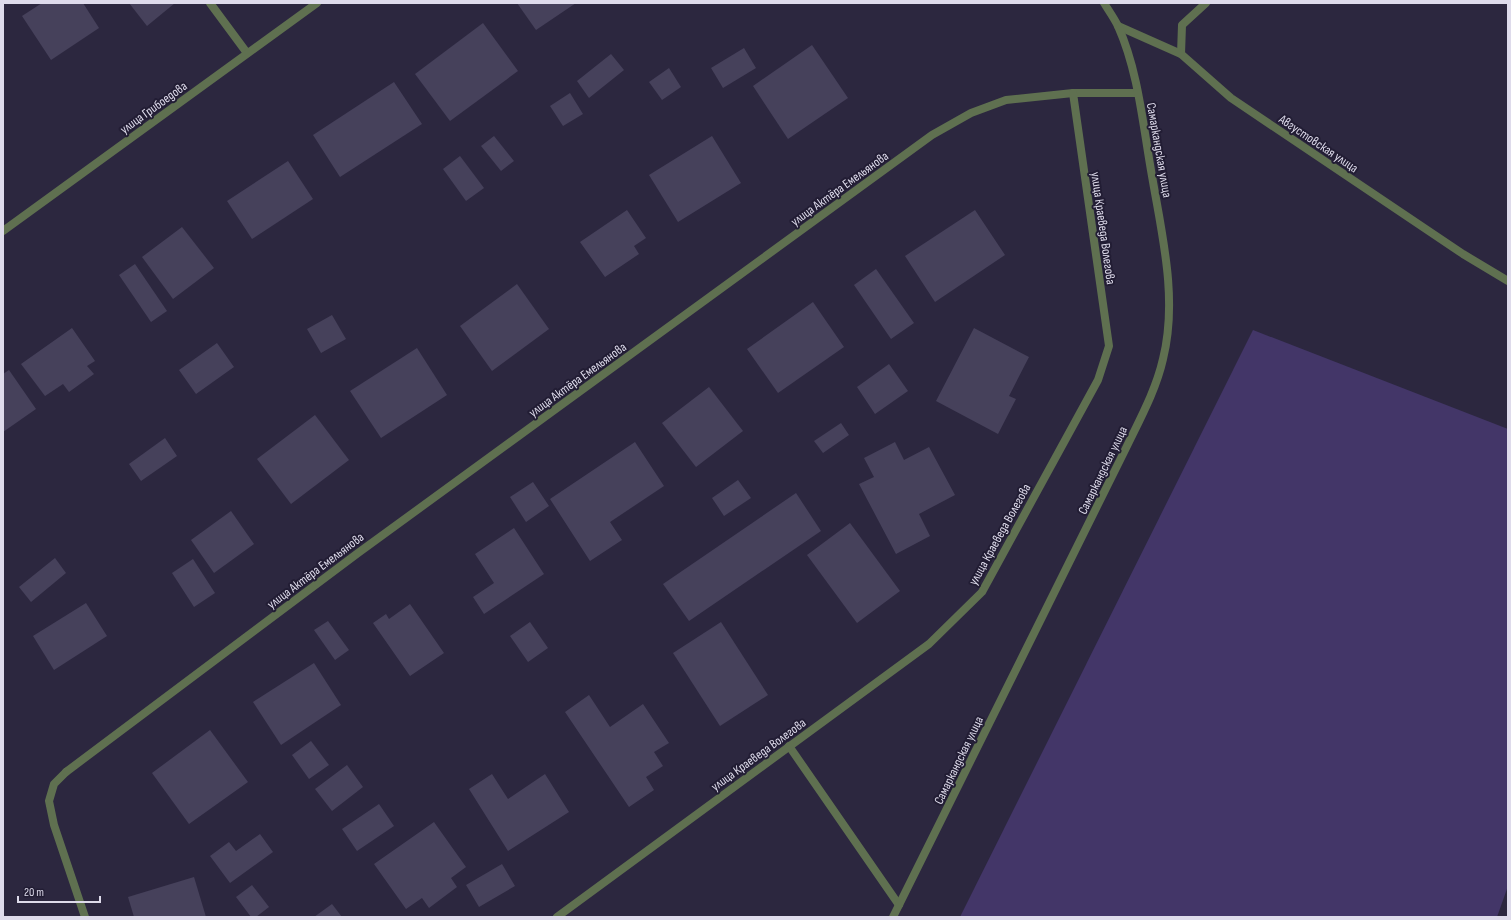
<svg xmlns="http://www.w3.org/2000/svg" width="1511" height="920" viewBox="0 0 1511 920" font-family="'Sofia Sans Condensed',sans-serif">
<rect width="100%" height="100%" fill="#2c273f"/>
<!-- green -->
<path fill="#433668" d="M1253 330 1508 429V886L1497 917H960Z"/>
<!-- building -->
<g fill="#46415b">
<path d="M42 3H83L99 28 51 60 22 16Z"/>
<path d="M129 3H175L147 26Z"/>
<path d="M517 3H576L536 30Z"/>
<path d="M483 23 518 71 450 121 415 74Z"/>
<path d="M812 45 848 98 788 139 753 86Z"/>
<path d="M744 48 756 68 723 88 711 68Z"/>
<path d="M611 54 624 70 589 98 577 81Z"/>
<path d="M669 68 681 87 662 100 649 82Z"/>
<path d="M394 82 422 124 340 177 313 135Z"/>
<path d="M570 93 583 114 563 126 550 106Z"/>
<path d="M494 136 514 161 501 171 481 146Z"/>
<path d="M712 136 741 183 678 222 649 175Z"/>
<path d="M460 156 484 188 466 201 443 169Z"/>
<path d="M288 161 313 199 252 239 227 201Z"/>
<path d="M627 210 646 238 634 246 639 254 605 277 580 242Z"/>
<path d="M975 210 1005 255 935 302 905 256Z"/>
<path d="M182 227 214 268 173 299 142 257Z"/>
<path d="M135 264 167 311 151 322 119 275Z"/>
<path d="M876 269 914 323 891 339 854 285Z"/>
<path d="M517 284 549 329 492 371 460 326Z"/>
<path d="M813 302 844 347 778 393 747 349Z"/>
<path d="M332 315 346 339 321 353 307 329Z"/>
<path d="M72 328 95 361 87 366 94 374 69 392 63 384 45 396 21 364Z"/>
<path d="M974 328 1029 357 1009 396 1016 399 998 434 936 401Z"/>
<path d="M217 343 234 367 196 394 179 370Z"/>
<path d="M417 348 447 395 381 438 350 391Z"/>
<path d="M889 364 908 391 875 414 857 387Z"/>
<path d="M9 370 36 409 3 432V374Z"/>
<path d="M709 387 743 431 696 467 662 423Z"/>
<path d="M315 415 349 460 291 504 257 459Z"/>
<path d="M841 423 849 435 823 453 814 441Z"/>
<path d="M165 438 177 456 141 481 129 464Z"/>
<path d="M635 442 664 486 610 522 622 540 590 561 550 499Z"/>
<path d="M895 442 904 460 929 447 955 495 919 514 930 536 896 554 859 484 874 477 864 458Z"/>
<path d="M738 480 751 498 724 516 712 498Z"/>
<path d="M533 482 549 506 526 522 510 497Z"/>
<path d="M796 493 821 531 689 621 663 584Z"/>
<path d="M231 511 254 544 214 573 191 540Z"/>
<path d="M850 523 900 591 857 623 807 555Z"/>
<path d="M514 528 544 574 484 614 473 597 494 583 475 554Z"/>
<path d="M55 558 66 573 31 602 19 587Z"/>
<path d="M193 559 215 593 194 607 172 573Z"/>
<path d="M86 603 107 636 54 670 33 636Z"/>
<path d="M410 604 444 653 410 676 373 623 386 614 389 619Z"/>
<path d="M328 621 349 650 335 660 314 630Z"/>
<path d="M530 622 548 648 528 662 510 636Z"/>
<path d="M721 622 768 695 720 726 673 653Z"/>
<path d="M314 663 341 705 281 745 253 702Z"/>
<path d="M589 695 610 727 643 704 669 743 654 752 663 766 646 777 654 790 629 807 565 712Z"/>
<path d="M210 730 248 782 189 824 152 773Z"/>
<path d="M311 741 329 765 309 779 292 755Z"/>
<path d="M347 765 363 787 332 811 315 789Z"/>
<path d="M492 774 508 799 545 774 569 812 508 851 469 789Z"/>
<path d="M379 804 394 826 357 851 342 829Z"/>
<path d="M434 822 466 867 451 878 457 887 429 908 422 898 406 909 374 864Z"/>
<path d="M260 834 273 852 230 883 210 856 229 842 236 851Z"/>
<path d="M502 864 515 886 479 907 466 885Z"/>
<path d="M194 877 206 917H134L128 897Z"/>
<path d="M252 885 269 907 256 917H251L236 897Z"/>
<path d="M332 904 342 917H314Z"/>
</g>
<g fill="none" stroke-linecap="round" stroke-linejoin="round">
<!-- service -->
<g stroke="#5f7050" stroke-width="8">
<path d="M210 3 247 53"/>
<path d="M1181 54 1182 25 1206 3"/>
<path d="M66 772 54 784 49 801 54 825 85 917"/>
</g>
<!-- minor -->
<g stroke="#5f7050" stroke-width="8">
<path d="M1118 26 1181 54 1231 98 1463 254 1508 281"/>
<path d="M789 746 899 905"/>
<path d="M66 772 358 553 932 135 971 113 1006 100 1073 93H1137"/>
<path d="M557 917 929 644 982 592 1098 380 1109 346 1073 93"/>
</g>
<!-- tertiary -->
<g stroke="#5f7050" stroke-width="8">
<path d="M3 231 317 3"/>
<path d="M893 917 1126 448C1140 419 1156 390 1163 359 1178 299 1162 235 1152 176 1143 127 1139 73 1118 26 1114 18 1109 11 1104 3"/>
</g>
</g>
<g text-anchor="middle" stroke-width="4" stroke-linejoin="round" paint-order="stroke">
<!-- street labels -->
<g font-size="13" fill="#dedbeb" stroke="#221d34">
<text transform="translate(153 107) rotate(-36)" y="5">улица Грибоедова</text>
<text transform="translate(1319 143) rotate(34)" y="5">Августовская улица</text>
<text transform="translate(1160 150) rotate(80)" y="5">Самаркандская улица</text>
<text transform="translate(839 188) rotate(-36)" y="5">улица Актёра Емельянова</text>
<text transform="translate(1104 228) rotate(82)" y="5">улица Краеведа Волегова</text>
<text transform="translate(577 379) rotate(-36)" y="5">улица Актёра Емельянова</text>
<text transform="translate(1102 470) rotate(-64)" y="5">Самаркандская улица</text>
<text transform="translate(999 534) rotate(-61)" y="5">улица Краеведа Волегова</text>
<text transform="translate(315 570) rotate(-37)" y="5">улица Актёра Емельянова</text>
<text transform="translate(758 754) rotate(-36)" y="5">улица Краеведа Волегова</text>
<text transform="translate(958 760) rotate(-64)" y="5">Самаркандская улица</text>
</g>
</g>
<!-- border -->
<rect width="1511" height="920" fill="none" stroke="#dedbeb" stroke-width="8"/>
<!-- scale -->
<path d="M18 896v6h82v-6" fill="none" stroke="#dedbeb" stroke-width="2"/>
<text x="24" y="896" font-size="12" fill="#dedbeb" stroke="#221d34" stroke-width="3" paint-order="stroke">20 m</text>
</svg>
